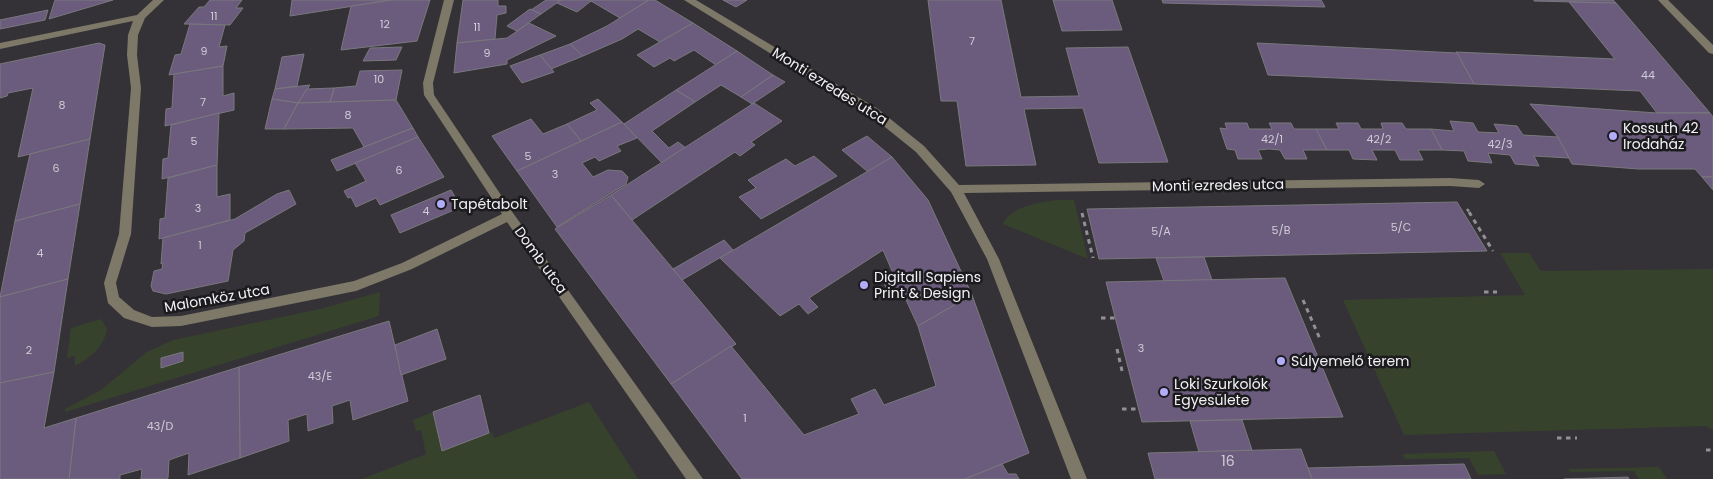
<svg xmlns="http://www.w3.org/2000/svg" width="1713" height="479" viewBox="0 0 1713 479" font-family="Poppins,sans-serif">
<rect width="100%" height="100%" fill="#343237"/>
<!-- green -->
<g fill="#37422d">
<path d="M1056 200H1074L1088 259 1003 224C1011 206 1038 203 1056 200Z"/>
<path d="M1500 253H1529L1541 271 1713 269V430L1705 426 1404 435 1343 300 1525 295Z"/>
<path d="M380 292 379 316 65 412V409L101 390 147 352 173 340 320 309Z"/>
<path d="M101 319 107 329C104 347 90 358 75 366V356L67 358 71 328Z"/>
<path d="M589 402 638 479H362L426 454 421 430 416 431 413 420 433 412 442 451 489 433 492 432 494 438Z"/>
<path d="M1494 451 1506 474 1478 475 1469 458 1405 459 1403 454Z"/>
<path d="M1659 467 1667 479H1639L1634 471 1570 472 1568 469Z"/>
</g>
<!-- building -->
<g fill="#6b5c7d" stroke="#7a787e">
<path d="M55 0H113L49 19Z"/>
<path d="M210 0H242L236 8H243L230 25 184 24 199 7H204Z"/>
<path d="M292 0H392L290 16Z"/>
<path d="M392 0H430L417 41 341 50 351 6Z"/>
<path d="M463 0H498V6H506V13L497 15 495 39 457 43Z"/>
<path d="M546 0H561L541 14 531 10Z"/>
<path d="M561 0H649L620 18 591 1 577 12 557 3Z"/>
<path d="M649 0H655L693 23 660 42 638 29 622 39 583 56 570 44 607 26Z"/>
<path d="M723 0H747L736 7Z"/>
<path d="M928 0H1001L1021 97 1079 96 1066 48 1128 47 1168 162 1099 163 1083 108 1024 109 1036 165 966 166 957 101H941Z"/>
<path d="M1053 0H1112L1122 30 1062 31Z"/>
<path d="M1162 0H1321L1325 7 1163 3Z"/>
<path d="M1534 0H1613L1616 3 1534 1Z"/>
<path d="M1569 2 1616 3 1710 113H1657L1640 91 1474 84 1456 52 1615 59Z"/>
<path d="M530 9 541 14 517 31 507 26Z"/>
<path d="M48 10 45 20 0 29V20Z"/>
<path d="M529 23 556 36 507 60V64L454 73 457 43 507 38Z"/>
<path d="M693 23 737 51 716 65 694 50 674 61 670 58 654 67 637 55Z"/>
<path d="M190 24 225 25 219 47 227 46 223 66 169 75 175 55 181 54Z"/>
<path d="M99 43 105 45 90 139 18 157 33 88 8 93 7 96 0 98V64Z"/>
<path d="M1257 43 1457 53 1474 84 1268 75Z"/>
<path d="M570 44 583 56 551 69 540 55Z"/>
<path d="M402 47 396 60 363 61 370 48Z"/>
<path d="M737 51 773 75 741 97 721 85 695 102 676 90Z"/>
<path d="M304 54 297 86 275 89 282 57Z"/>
<path d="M540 55 554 72 522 83 510 66Z"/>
<path d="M223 66V96L234 93V110L165 126 166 109 172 108 174 74Z"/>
<path d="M402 70 396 100 330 102 334 88 356 86 360 71Z"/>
<path d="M773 75 785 82 752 104 741 97Z"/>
<path d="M310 85 298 103 272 99 275 89Z"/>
<path d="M334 88 330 102 298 103 307 89Z"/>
<path d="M676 90 695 102 652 131 669 148 678 142 686 148 663 164 624 124Z"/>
<path d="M272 99 298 103 284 129H265Z"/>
<path d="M598 99 622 122 581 141 567 124 597 110 590 103Z"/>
<path d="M396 100 413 128 364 147 353 128 284 129 298 103Z"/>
<path d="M754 103 782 121 751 142 755 145 740 156 735 152 632 220 611 195Z"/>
<path d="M1530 104 1657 113H1710L1713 117V177H1702L1695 169H1639L1572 164 1557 136Z"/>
<path d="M219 113 217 165 162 179 163 159 168 158 171 125Z"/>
<path d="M531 119 543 134 567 124 581 141 517 171 492 136Z"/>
<path d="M1450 121 1473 123 1478 132 1499 133 1494 124 1517 126 1523 135 1558 137 1569 158 1534 156 1539 166 1515 164 1510 155 1488 153 1492 163 1468 161 1464 151 1442 150 1431 129 1454 131Z"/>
<path d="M622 122 637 138 617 146 621 151 599 161 595 157 582 163 593 177 608 170 622 171 628 177 626 184 557 227 517 171Z"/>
<path d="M1225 123H1247L1249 129H1272L1269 123H1291L1294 129H1316L1327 150H1303L1307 159H1285L1280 150 1269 149 1258 150 1262 159H1238L1235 150 1227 149 1220 128 1227 129Z"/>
<path d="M1336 123H1358L1361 129H1383L1381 123H1402L1406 129H1431L1442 150H1418L1423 160H1400L1395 150H1372L1377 160 1353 159 1349 150H1327L1316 129H1339Z"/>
<path d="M413 128 418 137 337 171 331 160Z"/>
<path d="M867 136 892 157 868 172 842 150Z"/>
<path d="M418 137 444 177 380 205 376 198 356 207 351 197 348 198 344 191 366 181 355 163Z"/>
<path d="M90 139 80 204 15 221 30 154Z"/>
<path d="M814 156 837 176 761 219 739 197 756 188 748 180 786 159 795 166Z"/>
<path d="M892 157 928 200 972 295 918 326 901 289 888 293 884 283 896 280 883 250 809 298 818 307 808 314 799 304 780 316 720 258Z"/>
<path d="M217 165V197L230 194V220L159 239 160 219 165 218 168 178Z"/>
<path d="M1702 177H1713V190Z"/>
<path d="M289 190 296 204 245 233 244 241 233 250 228 281 166 294 153 291 151 286 154 271 162 269 163 263 161 264 163 238 235 219 277 194Z"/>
<path d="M451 190 461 207 400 233 391 215Z"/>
<path d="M611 195 736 344 671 384 555 229Z"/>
<path d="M1457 202 1487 251 1099 259 1087 209Z"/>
<path d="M80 204 68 279 0 297 15 221Z"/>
<path d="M724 240 733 250 682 280 673 269Z"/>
<path d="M1204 257 1212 280 1164 281 1156 258Z"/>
<path d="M1285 278 1343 417 1142 422 1106 282Z"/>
<path d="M68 279 54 372 0 383V297Z"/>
<path d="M972 295 1029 453 965 479H742L671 384 731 346 804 435 859 414 851 399 875 389 884 405 936 386 918 326Z"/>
<path d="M389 321 408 401 353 420 350 400 332 406 333 423 308 431 307 414 288 420 289 441 240 458 239 367Z"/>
<path d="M437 329 446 359 401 375 395 345Z"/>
<path d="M183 352V361L161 368V358Z"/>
<path d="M239 367 240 458 188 475 189 453 169 460 168 478 165 479H141L142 469 120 475V479H69L76 418Z"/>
<path d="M54 372 44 428 76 418 69 479H0V383Z"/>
<path d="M480 395 489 433 442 451 433 412Z"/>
<path d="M1242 420 1252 450 1199 452 1190 421Z"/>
<path d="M1301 449 1312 479H1155L1148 453Z"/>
<path d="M1002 464 1008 474H1016L1019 479H965Z"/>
<path d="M1464 464 1471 479H1312L1308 468Z"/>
<path d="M1628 477 1629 479H1564Z"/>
</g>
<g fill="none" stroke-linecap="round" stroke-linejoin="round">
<!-- path-far1 -->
<path stroke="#939195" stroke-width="2.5" stroke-dasharray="3 3" stroke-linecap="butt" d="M1467 209 1470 213"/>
<!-- path -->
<g stroke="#939195" stroke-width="3" stroke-dasharray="4.5 4.5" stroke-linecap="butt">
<path d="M1469 212 1493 251"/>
<path d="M1082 213 1093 258"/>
<path d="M1484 292H1497"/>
<path d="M1303 300 1320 339"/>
<path d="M1101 318H1115"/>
<path d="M1117 349 1123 375"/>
<path d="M1122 409H1138"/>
<path d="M1557 438H1577"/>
<path d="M1706 450H1713"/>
</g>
<!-- minor -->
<g fill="#7d7867" fill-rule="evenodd">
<path d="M153 0H164L145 18 138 35 137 55 141 88 131 234 116 283 119 297 134 310 152 317 181 316 354 281 402 263 502 214 424 95 423 83 444 0H454L433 83 434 95 513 213 703 479H686L507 222 412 269 356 291 181 326 152 327 124 318 108 303 104 283 119 234 131 88 127 55 128 35 133 21 0 49V43L137 15Z"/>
<path d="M684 0H696L878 109 924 146 959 185 1450 178 1479 180 1485 184 1479 188 1450 186 964 193 999 259 1087 479H1071L987 259 951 192 916 152 870 115Z"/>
<path d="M1658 0H1668L1713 45V54L1709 53Z"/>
</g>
</g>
<!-- markers -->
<g fill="#b2adf9" stroke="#1b1a1d" stroke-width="2">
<circle cx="1613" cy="136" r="5"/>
<circle cx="441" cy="204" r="5"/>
<circle cx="864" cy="285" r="5"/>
<circle cx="1281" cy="361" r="5"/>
<circle cx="1164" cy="392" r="5"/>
</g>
<g text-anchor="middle" stroke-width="5" stroke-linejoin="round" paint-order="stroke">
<!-- number labels -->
<g font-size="11" fill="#d1ccd7">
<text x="214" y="20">11</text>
<text x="385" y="28">12</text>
<text x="477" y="31">11</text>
<text x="972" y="45">7</text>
<text x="204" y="55">9</text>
<text x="487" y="57">9</text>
<text x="1648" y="79">44</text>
<text x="379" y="83">10</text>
<text x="203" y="106">7</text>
<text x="62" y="109">8</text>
<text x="348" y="119">8</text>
<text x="1272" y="143">42/1</text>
<text x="1379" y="143">42/2</text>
<text x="194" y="145">5</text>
<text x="1500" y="148">42/3</text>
<text x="528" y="160">5</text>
<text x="56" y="172">6</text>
<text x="399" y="174">6</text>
<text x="555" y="178">3</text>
<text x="198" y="212">3</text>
<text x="426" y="215">4</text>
<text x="1401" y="231">5/C</text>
<text x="1281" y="234">5/B</text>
<text x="1161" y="235">5/A</text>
<text x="200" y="249">1</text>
<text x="40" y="257">4</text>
<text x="1141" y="352">3</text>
<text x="29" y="354">2</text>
<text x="320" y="380">43/E</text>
<text x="745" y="422">1</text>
<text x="160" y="430">43/D</text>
</g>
<!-- street labels -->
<g font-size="14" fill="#f3f1f5" stroke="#1b1a1d">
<text transform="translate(830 86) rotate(32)" y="5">Monti ezredes utca</text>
<text transform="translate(1218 185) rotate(-1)" y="5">Monti ezredes utca</text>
<text transform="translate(541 260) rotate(54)" y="5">Domb utca</text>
<text transform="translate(217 298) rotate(-10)" y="5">Malomköz utca</text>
</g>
<!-- poi labels -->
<g font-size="14" fill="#f3f1f5" stroke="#1b1a1d" text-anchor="start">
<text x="1623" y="133">Kossuth 42<tspan x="1623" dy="16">Irodaház</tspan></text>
<text x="451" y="209">Tapétabolt</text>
<text x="874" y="282">Digitall Sapiens<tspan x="874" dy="16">Print &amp; Design</tspan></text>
<text x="1291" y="366">Súlyemelő terem</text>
<text x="1174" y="389">Loki Szurkolók<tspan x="1174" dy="16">Egyesülete</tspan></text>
</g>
<!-- near-number labels -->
<g font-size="14" fill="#d1ccd7">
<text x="1228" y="466">16</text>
</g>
</g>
</svg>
